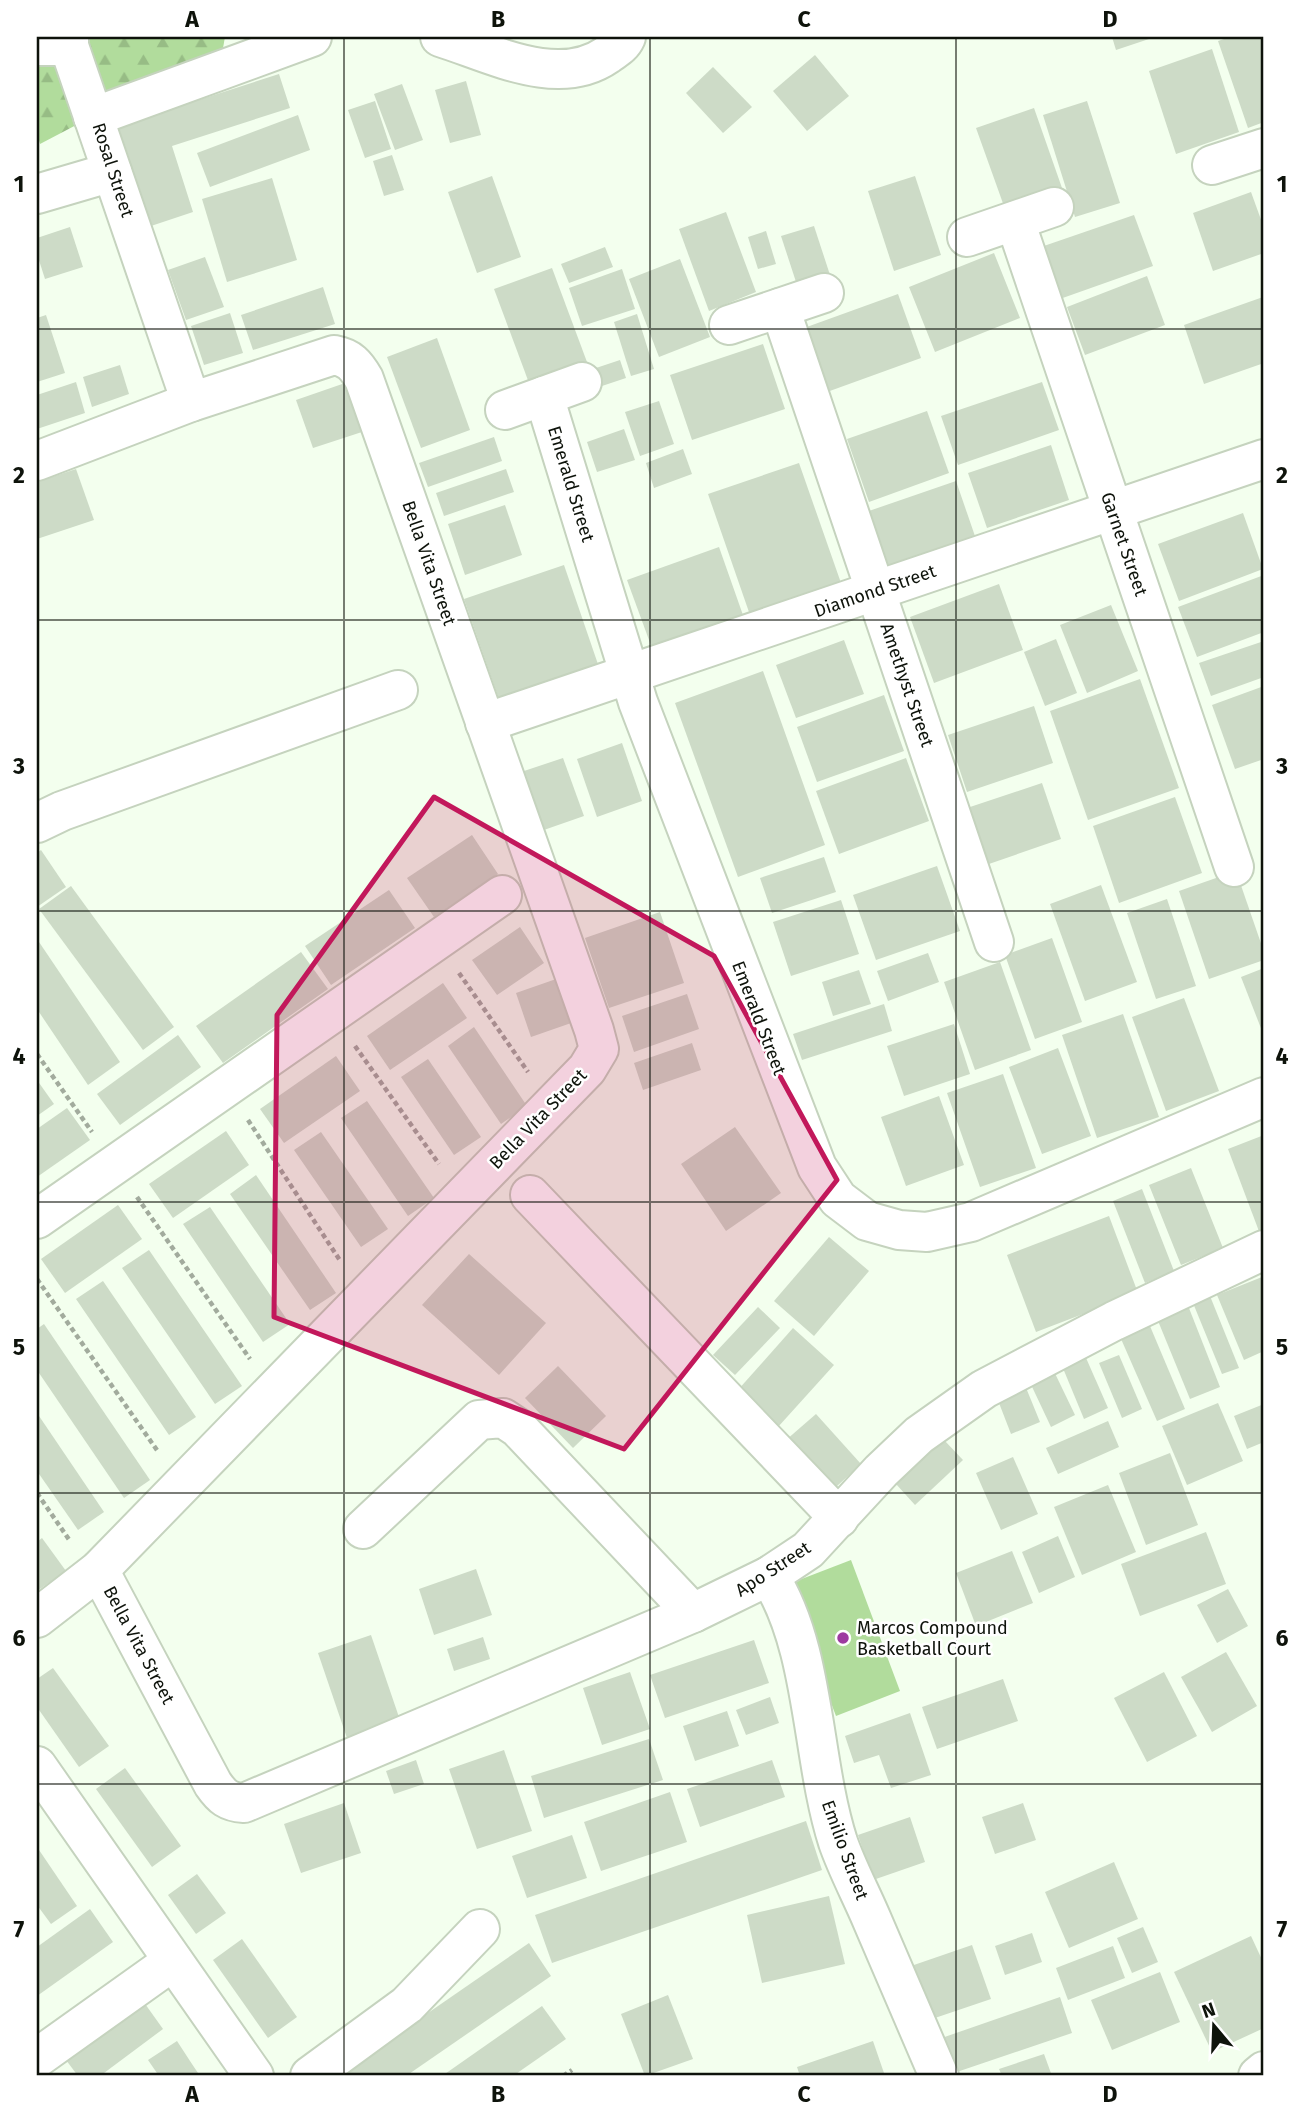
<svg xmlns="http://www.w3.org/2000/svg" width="1301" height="2113" viewBox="0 0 1301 2113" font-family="'Fira Sans',sans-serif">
<defs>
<pattern id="forest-firs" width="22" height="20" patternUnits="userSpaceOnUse" patternTransform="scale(1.75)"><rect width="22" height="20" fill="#b1dc9c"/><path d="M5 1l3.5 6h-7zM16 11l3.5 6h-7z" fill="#97bc85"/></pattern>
</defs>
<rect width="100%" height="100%" fill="#f3ffee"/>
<!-- grass -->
<path fill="#b1dc9c" d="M851 1560 900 1691 836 1716 786 1585Z"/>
<!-- forest -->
<path fill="url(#forest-firs)" d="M37 37H225L223 48 40 144 37 133Z"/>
<!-- building -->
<g fill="#cddbc7">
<path d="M1112 37H1155L1116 50Z"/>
<path d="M1230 37H1264V122L1248 128 1218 41Z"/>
<path d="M1212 49 1239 132 1176 154 1149 71Z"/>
<path d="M815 55 849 96 807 131 773 91Z"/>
<path d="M713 67 752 107 723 133 686 93Z"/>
<path d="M279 74 290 108 172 146 193 212 151 226 118 126Z"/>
<path d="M466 81 481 135 450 143 435 90Z"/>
<path d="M402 84 423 140 395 150 374 94Z"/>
<path d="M375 101 391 149 365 158 348 110Z"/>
<path d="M1087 101 1120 203 1075 217 1043 115Z"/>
<path d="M1034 108 1062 188 1005 209 976 128Z"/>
<path d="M298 115 310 150 210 187 197 153Z"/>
<path d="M392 155 404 190 384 196 373 161Z"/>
<path d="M492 176 521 257 477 273 448 192Z"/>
<path d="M915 176 941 255 894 271 868 191Z"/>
<path d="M272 178 297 260 227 282 202 199Z"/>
<path d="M1251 192 1264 228V253L1213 271 1193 213Z"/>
<path d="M726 212 756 292 709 311 679 229Z"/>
<path d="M1134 215 1153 266 1057 300 1038 248Z"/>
<path d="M814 226 831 278 798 288 781 236Z"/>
<path d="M70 227 83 267 45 279 37 254V238Z"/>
<path d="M766 231 776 264 758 269 748 237Z"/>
<path d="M605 247 613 267 569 283 561 264Z"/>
<path d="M994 253 1020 318 935 352 909 287Z"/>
<path d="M205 257 224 307 186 320 168 270Z"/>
<path d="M680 259 710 337 659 357 629 279Z"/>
<path d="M552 268 587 362 529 383 494 289Z"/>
<path d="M622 269 635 309 582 326 569 288Z"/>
<path d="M1147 276 1165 325 1085 355 1067 307Z"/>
<path d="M323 287 335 324 253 350 241 315Z"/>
<path d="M898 294 921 358 827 392 804 328Z"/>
<path d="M1263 297 1264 363 1204 384 1184 325Z"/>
<path d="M230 313 243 353 204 365 191 326Z"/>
<path d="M637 314 654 369 631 376 614 322Z"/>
<path d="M46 315 65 373 37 382V318Z"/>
<path d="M437 338 470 430 421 448 387 357Z"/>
<path d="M763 344 785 409 692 440 670 375Z"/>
<path d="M620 360 626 378 602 386 596 368Z"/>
<path d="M120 365 129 394 92 407 83 377Z"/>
<path d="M76 382 85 413 37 429V395Z"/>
<path d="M348 382 365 431 313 448 296 400Z"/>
<path d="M1042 382 1059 430 958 465 941 416Z"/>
<path d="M659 401 674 444 640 456 625 412Z"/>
<path d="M927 411 949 473 869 502 847 439Z"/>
<path d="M624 429 635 460 597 472 587 442Z"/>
<path d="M494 437 502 461 428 487 419 463Z"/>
<path d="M1051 445 1069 500 987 528 968 473Z"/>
<path d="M683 449 692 474 654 488 646 463Z"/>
<path d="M799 463 841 583 750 615 708 494Z"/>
<path d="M76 469 94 520 37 539V482Z"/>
<path d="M506 469 514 492 444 516 436 493Z"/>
<path d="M956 481 976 539 886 570 866 512Z"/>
<path d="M505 505 522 555 465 575 448 524Z"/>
<path d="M1243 513 1263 569 1179 601 1158 544Z"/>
<path d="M719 547 744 618 653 651 627 580Z"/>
<path d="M564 565 601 673 502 708 464 599Z"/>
<path d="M1264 575V632L1197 657 1178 607Z"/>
<path d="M999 584 1023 650 934 683 910 617Z"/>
<path d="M1111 605 1138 671 1087 693 1060 625Z"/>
<path d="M1056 639 1077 693 1045 706 1024 652Z"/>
<path d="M844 640 864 694 796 718 776 665Z"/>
<path d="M1264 641V677L1211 696 1199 663Z"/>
<path d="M763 671 825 845 738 877 675 703Z"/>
<path d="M1140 679 1179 788 1088 820 1050 711Z"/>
<path d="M1264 686V759L1235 769 1212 705Z"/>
<path d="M884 695 904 751 817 782 797 727Z"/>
<path d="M1034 706 1053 763 967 792 948 735Z"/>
<path d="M622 743 642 801 597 817 577 759Z"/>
<path d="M563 758 584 816 541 831 521 772Z"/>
<path d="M906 758 929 821 839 854 816 791Z"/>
<path d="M1042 783 1061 839 986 865 967 808Z"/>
<path d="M1175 797 1202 873 1119 903 1093 826Z"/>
<path d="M472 835 498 874 434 917 407 878Z"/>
<path d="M41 850 66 887 37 907V853Z"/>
<path d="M824 857 836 892 772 913 760 878Z"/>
<path d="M937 866 960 931 876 960 853 895Z"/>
<path d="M1236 871 1264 952V960L1209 979 1179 891Z"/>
<path d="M1101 885 1137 982 1085 1001 1050 904Z"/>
<path d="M71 886 174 1027 143 1050 39 909Z"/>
<path d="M389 890 415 928 331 985 305 946Z"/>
<path d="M1167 899 1196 986 1156 999 1127 913Z"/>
<path d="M841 900 859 954 791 976 773 922Z"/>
<path d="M660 912 684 983 609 1008 585 938Z"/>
<path d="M520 927 544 963 497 995 472 960Z"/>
<path d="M1052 938 1082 1022 1035 1039 1005 955Z"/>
<path d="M37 939 120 1062 88 1085 37 1009Z"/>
<path d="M301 952 328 989 223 1063 196 1026Z"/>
<path d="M928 953 939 982 888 1001 877 971Z"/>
<path d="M1000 962 1031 1050 975 1070 944 982Z"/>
<path d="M1264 968V1036L1241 977Z"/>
<path d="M859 970 871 1004 833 1016 822 982Z"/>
<path d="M559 978 574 1022 531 1037 516 993Z"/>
<path d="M443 983 467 1018 390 1070 367 1036Z"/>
<path d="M687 994 699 1029 634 1052 622 1016Z"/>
<path d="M1184 998 1219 1091 1166 1111 1132 1017Z"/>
<path d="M884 1004 892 1031 802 1060 793 1034Z"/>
<path d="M1123 1014 1159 1117 1097 1138 1062 1035Z"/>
<path d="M954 1024 970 1074 904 1096 887 1046Z"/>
<path d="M474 1027 527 1106 501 1124 448 1046Z"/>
<path d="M178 1035 201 1067 120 1125 97 1094Z"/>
<path d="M692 1043 701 1070 643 1090 634 1063Z"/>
<path d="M1058 1048 1091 1136 1042 1154 1009 1067Z"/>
<path d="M336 1056 360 1091 284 1143 260 1109Z"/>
<path d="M428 1059 481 1137 454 1155 401 1077Z"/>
<path d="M1003 1074 1036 1168 980 1187 947 1093Z"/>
<path d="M37 1080 54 1104 37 1116Z"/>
<path d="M939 1096 964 1165 906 1186 881 1117Z"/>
<path d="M367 1101 434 1198 408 1216 341 1118Z"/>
<path d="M67 1108 90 1140 37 1177V1129Z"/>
<path d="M735 1127 781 1193 726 1231 681 1164Z"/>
<path d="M226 1131 249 1165 173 1218 149 1184Z"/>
<path d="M321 1132 388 1229 361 1247 294 1150Z"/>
<path d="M1264 1135V1232L1260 1234 1228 1149Z"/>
<path d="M1191 1168 1223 1248 1181 1265 1149 1185Z"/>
<path d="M256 1175 336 1293 310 1310 230 1194Z"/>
<path d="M1142 1189 1174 1271 1145 1283 1113 1201Z"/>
<path d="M118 1205 142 1239 65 1293 41 1259Z"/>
<path d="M210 1207 290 1324 263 1342 183 1224Z"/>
<path d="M1109 1216 1138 1293 1036 1332 1007 1255Z"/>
<path d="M829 1237 869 1271 814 1336 774 1301Z"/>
<path d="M149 1250 242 1386 215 1404 122 1268Z"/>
<path d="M469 1254 546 1323 499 1375 422 1305Z"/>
<path d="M1262 1277 1264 1283V1351L1244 1360 1217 1295Z"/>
<path d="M103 1281 196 1417 169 1435 76 1299Z"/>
<path d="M1210 1296 1239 1368 1222 1374 1193 1303Z"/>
<path d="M1187 1303 1220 1387 1190 1399 1156 1316Z"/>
<path d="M758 1307 780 1328 735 1375 713 1355Z"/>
<path d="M1147 1319 1185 1409 1157 1421 1118 1332Z"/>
<path d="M44 1324 150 1480 124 1498 37 1370V1329Z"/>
<path d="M793 1328 834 1365 778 1427 737 1391Z"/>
<path d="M1083 1351 1108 1408 1084 1419 1060 1361Z"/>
<path d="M1119 1355 1142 1409 1122 1418 1099 1363Z"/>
<path d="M1050 1363 1075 1415 1051 1427 1026 1374Z"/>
<path d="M558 1366 606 1416 573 1448 525 1398Z"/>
<path d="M1022 1378 1040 1422 1011 1434 994 1390Z"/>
<path d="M1218 1403 1243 1461 1187 1485 1162 1426Z"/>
<path d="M1264 1404V1442L1247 1449 1234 1416Z"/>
<path d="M37 1413 104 1512 78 1530 37 1471Z"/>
<path d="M816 1414 861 1464 824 1498 778 1447Z"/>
<path d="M1108 1421 1119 1447 1058 1474 1046 1448Z"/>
<path d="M944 1440 963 1460 915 1505 896 1484Z"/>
<path d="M1170 1453 1198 1525 1146 1545 1119 1473Z"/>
<path d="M1013 1457 1038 1514 1001 1530 976 1473Z"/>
<path d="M1108 1485 1136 1552 1082 1575 1054 1507Z"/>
<path d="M1206 1532 1226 1584 1140 1616 1121 1564Z"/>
<path d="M1058 1536 1075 1577 1039 1593 1022 1552Z"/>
<path d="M42 1538 66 1571 37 1591V1542Z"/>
<path d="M1012 1551 1033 1603 976 1626 956 1573Z"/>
<path d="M476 1569 492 1615 434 1635 419 1589Z"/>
<path d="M1228 1589 1248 1626 1217 1643 1197 1605Z"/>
<path d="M371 1635 401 1723 348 1741 318 1653Z"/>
<path d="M483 1637 490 1659 454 1671 447 1649Z"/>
<path d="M754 1640 769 1683 665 1718 650 1675Z"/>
<path d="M1226 1652 1257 1706 1212 1732 1181 1677Z"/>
<path d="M53 1668 109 1746 79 1767 37 1707V1679Z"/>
<path d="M630 1672 650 1729 602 1745 583 1688Z"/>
<path d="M1164 1672 1197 1736 1147 1762 1114 1698Z"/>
<path d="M1003 1679 1018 1721 937 1749 922 1707Z"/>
<path d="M770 1697 779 1723 746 1735 736 1710Z"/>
<path d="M727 1711 739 1746 695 1761 683 1726Z"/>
<path d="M910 1713 931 1775 891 1788 879 1755 854 1763 845 1736Z"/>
<path d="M649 1739 663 1780 544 1818 531 1776Z"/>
<path d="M504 1750 532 1831 477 1849 449 1769Z"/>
<path d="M416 1760 424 1784 394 1794 386 1771Z"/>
<path d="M772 1760 785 1797 700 1827 687 1789Z"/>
<path d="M125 1768 181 1846 152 1867 96 1789Z"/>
<path d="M670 1792 687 1842 601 1871 584 1822Z"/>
<path d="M344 1803 361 1853 301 1873 284 1824Z"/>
<path d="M1023 1803 1036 1840 995 1854 982 1817Z"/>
<path d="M910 1817 925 1862 873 1880 858 1835Z"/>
<path d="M806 1821 822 1870 552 1963 535 1915Z"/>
<path d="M572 1835 587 1878 527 1898 512 1856Z"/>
<path d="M37 1847 77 1906 51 1924 37 1905Z"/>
<path d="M1114 1862 1138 1919 1069 1948 1045 1892Z"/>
<path d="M197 1874 226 1913 196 1934 168 1895Z"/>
<path d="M829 1896 845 1964 762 1983 747 1915Z"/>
<path d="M90 1909 113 1942 37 1996V1947Z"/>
<path d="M1143 1927 1158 1962 1132 1973 1117 1938Z"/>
<path d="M1032 1933 1042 1962 1005 1975 995 1946Z"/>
<path d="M1251 1936 1264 1964V2028L1212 2052 1174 1972Z"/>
<path d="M242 1939 297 2017 268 2038 213 1960Z"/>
<path d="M529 1943 551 1976 406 2076H351L347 2069Z"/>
<path d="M972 1945 991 1999 929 2020 911 1966Z"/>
<path d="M1113 1946 1125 1978 1068 2000 1056 1968Z"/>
<path d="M1160 1972 1180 2022 1112 2050 1091 2000Z"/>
<path d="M668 1995 693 2059 645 2076 621 2014Z"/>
<path d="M1060 1997 1072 2033 945 2076 933 2041Z"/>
<path d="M143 2001 163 2029 100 2076H78L66 2060Z"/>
<path d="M542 2006 566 2039 513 2076H442Z"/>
<path d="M177 2041 190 2061 200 2076H159L148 2060Z"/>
<path d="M873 2041 885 2076H800L797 2067Z"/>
<path d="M1044 2054 1052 2076H1002L999 2069Z"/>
</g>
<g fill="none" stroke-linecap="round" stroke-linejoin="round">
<!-- minor casing -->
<g stroke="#c5d3be" stroke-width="42">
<g id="minor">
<path d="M69 37V46L191 402"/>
<path d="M440 37C491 53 558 89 607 55 615 49 622 46 626 37"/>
<path d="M37 46H69"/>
<path d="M93 117 312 37"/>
<path d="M1212 165 1264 148"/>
<path d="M37 194 112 172"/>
<path d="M1015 221 1234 867"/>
<path d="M967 237 1054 207"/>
<path d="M780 308 994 942"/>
<path d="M729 325 824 293"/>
<path d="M544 396 638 702 817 1167 838 1199 867 1221 899 1230 927 1232 971 1222 1264 1097"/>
<path d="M505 410 582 382"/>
<path d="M37 461 191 402 334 355C350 358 356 365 364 379L594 1030 599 1049 587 1069 99 1570 37 1618"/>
<path d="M485 723 1264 459"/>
<path d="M37 823 62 811 398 690"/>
<path d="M530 1195 839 1518"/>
<path d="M37 1219 502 895"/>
<path d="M363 1529 479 1420 503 1418 518 1428 693 1613"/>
<path d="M99 1570 213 1784C222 1797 228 1802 244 1803L693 1613 769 1576 808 1550 881 1471 919 1435 984 1389 1114 1321 1264 1250"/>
<path d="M769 1576C816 1649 811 1758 838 1842 847 1868 861 1894 872 1920 894 1972 917 2024 939 2076"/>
<path d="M37 1766 254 2076"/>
<path d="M37 2058 173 1961"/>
<path d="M310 2076 407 2005 480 1929"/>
<path d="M1258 2076 1264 2071"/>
</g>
</g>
<!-- path -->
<g stroke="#a2ab9d" stroke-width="4.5" stroke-dasharray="5 3.5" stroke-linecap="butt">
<path d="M459 973 528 1072"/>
<path d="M355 1046 439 1164"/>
<path d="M37 1054 92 1132"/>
<path d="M248 1120 341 1262"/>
<path d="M137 1197 250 1359"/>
<path d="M37 1279 159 1453"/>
<path d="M37 1493 70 1541"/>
<path d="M563 2076 572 2070"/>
</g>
<!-- minor -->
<use href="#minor" stroke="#fff" stroke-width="38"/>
</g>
<!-- marked area -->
<path fill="#c2185b" fill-opacity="0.2" stroke="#c2185b" stroke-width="5" stroke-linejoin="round" d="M434 797 714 956 837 1180 624 1449 274 1317 277 1015Z"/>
<!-- grid -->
<path fill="none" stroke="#0e130b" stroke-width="2" stroke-opacity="0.55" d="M344 37V2076M650 37V2076M956 37V2076M37 329H1264M37 620H1264M37 911H1264M37 1202H1264M37 1493H1264M37 1784H1264"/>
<!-- markers -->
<circle fill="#9d3aa0" stroke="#fff" stroke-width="2.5" cx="843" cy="1638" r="7"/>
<g text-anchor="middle" stroke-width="5" stroke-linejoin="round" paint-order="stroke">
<!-- street labels -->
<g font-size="18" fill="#0e130b" stroke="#fff">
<text transform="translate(113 170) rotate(72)" y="6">Rosal Street</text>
<text transform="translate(571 484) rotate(73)" y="6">Emerald Street</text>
<text transform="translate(1124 544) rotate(71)" y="6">Garnet Street</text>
<text transform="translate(429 563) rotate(71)" y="6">Bella Vita Street</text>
<text transform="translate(875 591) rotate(-19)" y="6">Diamond Street</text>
<text transform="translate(907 685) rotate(71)" y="6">Amethyst Street</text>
<text transform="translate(759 1018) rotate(69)" y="6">Emerald Street</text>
<text transform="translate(538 1119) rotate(-46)" y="6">Bella Vita Street</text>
<text transform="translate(773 1569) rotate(-33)" y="6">Apo Street</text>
<text transform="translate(139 1645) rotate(62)" y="6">Bella Vita Street</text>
<text transform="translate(845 1850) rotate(70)" y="6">Emilio Street</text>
</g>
<!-- poi labels -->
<g font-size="18" fill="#0e130b" stroke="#fff" text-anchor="start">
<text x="857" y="1634">Marcos Compound<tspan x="857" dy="21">Basketball Court</tspan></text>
</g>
</g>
<!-- border -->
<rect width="1301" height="2113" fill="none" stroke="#ffffff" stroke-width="77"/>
<!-- north arrow -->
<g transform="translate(1214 2026) rotate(341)" stroke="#ffffff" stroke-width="5" paint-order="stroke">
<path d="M0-5L12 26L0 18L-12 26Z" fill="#0e130b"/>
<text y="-10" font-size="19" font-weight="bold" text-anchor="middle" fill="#0e130b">N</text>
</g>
<rect x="38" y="38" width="1224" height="2036" fill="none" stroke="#0e130b" stroke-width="2.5"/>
<g font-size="23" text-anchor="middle" font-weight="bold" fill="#0e130b">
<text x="192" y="27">A</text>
<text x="498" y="27">B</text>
<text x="804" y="27">C</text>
<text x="1110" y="27">D</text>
<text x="19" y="192">1</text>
<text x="1282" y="192">1</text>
<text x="19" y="483">2</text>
<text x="1282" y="483">2</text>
<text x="19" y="774">3</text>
<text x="1282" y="774">3</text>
<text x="19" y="1064">4</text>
<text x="1282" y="1064">4</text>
<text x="19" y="1355">5</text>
<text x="1282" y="1355">5</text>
<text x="19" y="1646">6</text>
<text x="1282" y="1646">6</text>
<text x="19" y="1937">7</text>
<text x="1282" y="1937">7</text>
<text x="192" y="2102">A</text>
<text x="498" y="2102">B</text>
<text x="804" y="2102">C</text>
<text x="1110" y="2102">D</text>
</g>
</svg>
